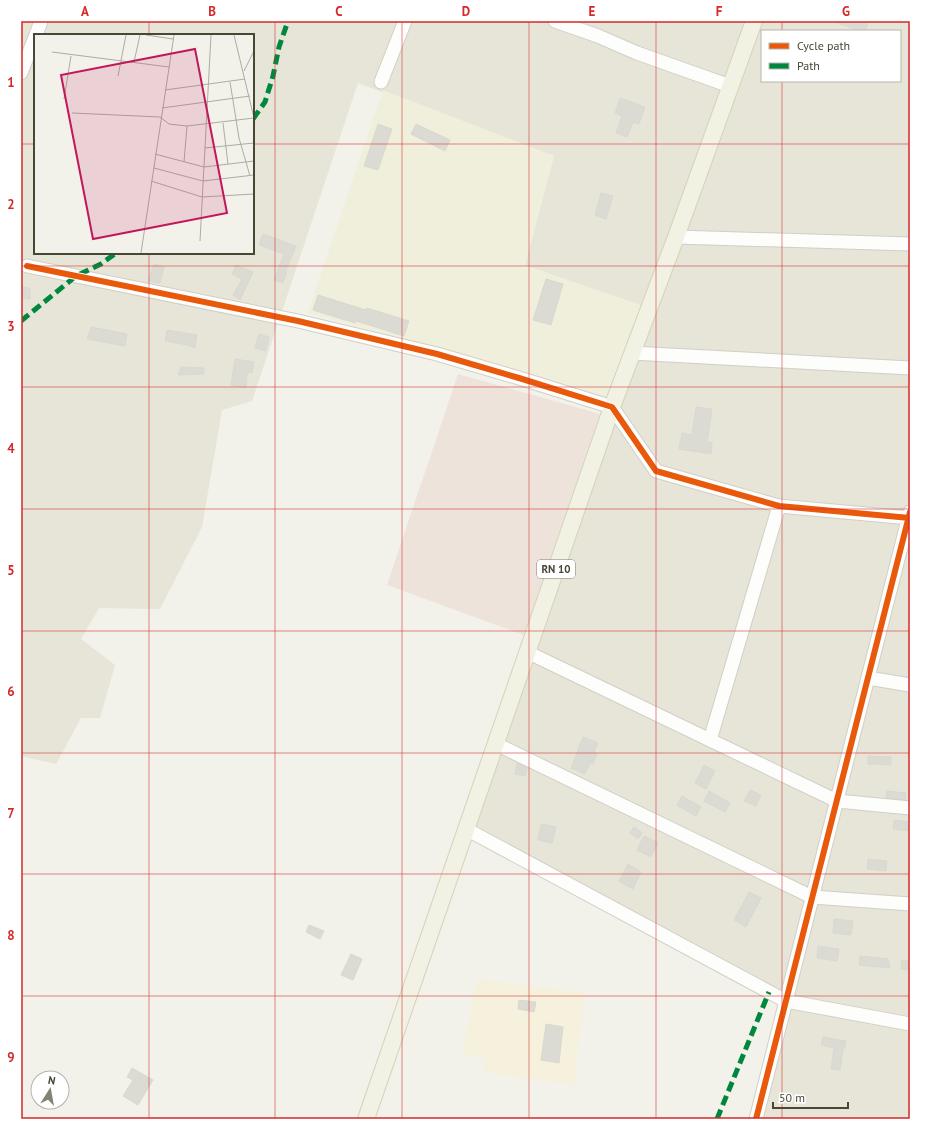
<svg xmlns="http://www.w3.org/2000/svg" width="931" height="1140" viewBox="0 0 931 1140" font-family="'PT Sans',sans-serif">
<rect width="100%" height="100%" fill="#f2f1ea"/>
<!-- residential -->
<path fill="#e6e5d7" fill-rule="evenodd" d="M21 21H910V1119H758L789 997 470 829 651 310 525 265 554 156 358 83 252 401 222 410 202 527 160 609 99 608 81 639 115 665 100 718H81L56 764 21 756ZM762 31H900V81H762ZM35 35H253V253H35Z"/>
<!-- commercial -->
<path fill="#f5f1dc" d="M478 979 584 993 574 1085 483 1072 486 1058 462 1054Z"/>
<!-- education -->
<path fill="#f0efdc" d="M383 90 554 156 524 265 641 305 605 397 465 356 308 313Z"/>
<!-- medical -->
<path fill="#ede3da" d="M458 374 600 414 524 635 387 585Z"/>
<!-- building -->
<g fill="#dbdad3" stroke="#dad9d0">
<path d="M835 21H864L868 23 865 31H860L835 22Z"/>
<path d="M620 98 645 107 639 124 633 122 627 137 616 133 622 116 615 113Z"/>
<path d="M378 124 392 129 378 170 364 166Z"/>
<path d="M416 124 450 140 445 151 411 134Z"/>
<path d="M601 193 613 196 606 219 595 215Z"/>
<path d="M263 234 296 246 286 271H287L283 283 274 280 284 254 259 245Z"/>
<path d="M154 264 164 267 160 283 148 281Z"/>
<path d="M236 265 253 272 240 300 233 295 242 279 232 274Z"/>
<path d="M546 279 563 284 551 325 533 320Z"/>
<path d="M21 287 30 288V299L21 298Z"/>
<path d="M318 295 366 310 367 308 409 321 404 336 356 321 355 323 313 310Z"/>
<path d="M91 327 127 334 125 346 87 339Z"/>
<path d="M167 330 197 335 195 348 188 345 165 341Z"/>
<path d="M259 334 269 337 266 351 255 348Z"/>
<path d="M235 359 254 362 252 373 247 372 246 388 231 385Z"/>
<path d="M181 367 204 368V374L178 375Z"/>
<path d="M696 407 712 409 707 442 712 443 711 454 679 449 682 433 692 435Z"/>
<path d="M583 737 598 743 594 752 597 754 593 764 590 763 585 774 571 768Z"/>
<path d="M868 756 891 757V765L868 764Z"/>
<path d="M517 763 527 768 525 776 515 774Z"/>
<path d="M704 765 715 771 706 789 695 783Z"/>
<path d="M750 790 761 795 756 806 744 801Z"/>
<path d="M709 791 730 803 725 812 704 801Z"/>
<path d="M887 791 906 793 905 800 886 798Z"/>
<path d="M682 796 701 807 696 816 677 805Z"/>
<path d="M894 820 910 822V831L893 829Z"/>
<path d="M541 824 556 827 552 843 538 840Z"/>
<path d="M634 827 642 833 638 839 630 833Z"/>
<path d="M644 836 658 843 651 857 637 850Z"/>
<path d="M868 859 887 861 886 871 867 869Z"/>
<path d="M628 864 641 872 633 889 619 881Z"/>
<path d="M749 892 761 898 746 927 734 920Z"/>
<path d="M834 919 853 921 851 935 833 933Z"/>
<path d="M309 925 324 931 320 939 306 932Z"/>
<path d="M818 946 839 949 837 961 817 958Z"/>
<path d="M351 954 362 959 353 980 341 975Z"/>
<path d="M860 956 888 959 890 968 859 965Z"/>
<path d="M902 960 910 961V970L901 969Z"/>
<path d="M519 1000 536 1002 534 1012 518 1009Z"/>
<path d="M546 1024 563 1027 559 1063 541 1060Z"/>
<path d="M823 1037 846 1041 844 1049H843L840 1070 831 1069 834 1048 821 1045Z"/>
<path d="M132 1068 153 1080 138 1105 123 1096 133 1080 127 1077Z"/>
</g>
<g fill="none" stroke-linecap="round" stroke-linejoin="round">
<!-- minor casing -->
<g stroke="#d0cfc8" stroke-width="15">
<g id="minor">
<path d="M555 21 598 36 637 53 730 86"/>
<path d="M36 35 41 21"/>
<path d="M21 73 35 37"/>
<path d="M381 82 405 21"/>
<path d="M676 237 910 244"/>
<path d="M27 266 298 321 437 354 519 378 612 407 656 471 779 506 910 518"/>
<path d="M632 353 910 368"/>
<path d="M527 652 837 801 910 808"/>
<path d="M868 678 910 685"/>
<path d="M710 740 779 506"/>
<path d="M496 744 812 897 910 904"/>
<path d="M466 829 786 1001 910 1024"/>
<path d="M756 1119 910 512"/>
</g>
</g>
<!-- major casing -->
<g stroke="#d5d3b6" stroke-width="18">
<path id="major" d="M366 1119 612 407 676 237 754 21"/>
</g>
<!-- minor -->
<use href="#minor" stroke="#fdfdfc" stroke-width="13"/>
<!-- major -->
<use href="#major" stroke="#f1f1e4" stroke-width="16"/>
<!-- quiet -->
<g stroke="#00873e" stroke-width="5" stroke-dasharray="10 5" stroke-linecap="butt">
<path d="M253 119 265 102 273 76 279 47 288 21"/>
<path d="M21 321 76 276 101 264 116 253"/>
<path d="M717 1119 769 992"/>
</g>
<!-- cycleway casing -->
<g stroke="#fff" stroke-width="8">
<g id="cycleway">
<path d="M27 266 298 321 437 354 519 378 612 407 656 471 779 506 910 518"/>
<path d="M756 1119 910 512"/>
</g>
</g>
<!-- cycleway -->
<use href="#cycleway" stroke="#e8590c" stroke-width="6"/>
</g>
<!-- grid -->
<path fill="none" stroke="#d62828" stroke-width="1" stroke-opacity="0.55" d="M149 21V35M275 21V1119M402 21V1119M529 21V1119M656 21V1119M782 21V31M782 81V1119M21 144H35M253 144H910M149 253V1119M21 266H910M21 387H910M21 509H910M21 631H910M21 753H910M21 874H910M21 996H910"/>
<g text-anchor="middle" stroke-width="3" stroke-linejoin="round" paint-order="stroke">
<!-- shield labels -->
<rect fill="#fff" stroke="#807e72" stroke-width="1" x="537" y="560" width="38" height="18" rx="3"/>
<g font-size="11" font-weight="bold" fill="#494636">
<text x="556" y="573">RN 10</text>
</g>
</g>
<!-- overview -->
<g transform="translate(34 34)">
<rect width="220" height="220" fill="#f2f1ea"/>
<path fill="none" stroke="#aeada2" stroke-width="1" d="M112 1 139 5M200 1 220 84M18 18 135 33M100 28 106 1M210 37 220 17M84 42 92 1M196 48 205 104 216 142M131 56 211 45M30 65 37 22M128 74 216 62M38 79 126 83 135 90 153 92 220 84M189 89 194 130M171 114 220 109M121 120 170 133 220 127M150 128 153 92M120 134 169 147 220 141M117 147 168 163 220 160M166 207 177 1M107 219 140 1"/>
<path fill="#c2185b" fill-opacity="0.15" stroke="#c2185b" stroke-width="2" d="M161 15 193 179 59 205 27 41Z"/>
<rect width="220" height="220" fill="none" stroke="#494636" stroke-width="2"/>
</g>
<!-- border -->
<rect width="931" height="1140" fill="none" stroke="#ffffff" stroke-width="44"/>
<!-- legend -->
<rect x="761" y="30" width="140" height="52" fill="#ffffff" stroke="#b6b5af"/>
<rect x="769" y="43" width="20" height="6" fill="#e8590c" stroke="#b6b5af"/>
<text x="797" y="50" font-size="12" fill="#494636">Cycle path</text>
<rect x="769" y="63" width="20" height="6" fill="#00873e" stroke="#b6b5af"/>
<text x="797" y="70" font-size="12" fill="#494636">Path</text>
<!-- north arrow -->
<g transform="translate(50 1090) rotate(11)"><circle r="19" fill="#ffffff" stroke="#b6b5af"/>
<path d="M0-3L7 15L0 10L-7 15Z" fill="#848275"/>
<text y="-6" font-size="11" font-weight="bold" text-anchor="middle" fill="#494636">N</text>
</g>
<!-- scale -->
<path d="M773 1102v6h75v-6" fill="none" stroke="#494636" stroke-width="2"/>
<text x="779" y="1102" font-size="12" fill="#494636" stroke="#ffffff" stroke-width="3" paint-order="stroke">50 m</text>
<rect x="22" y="22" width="887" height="1096" fill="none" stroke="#d62828" stroke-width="1.5"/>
<g font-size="13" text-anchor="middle" font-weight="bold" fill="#d62828">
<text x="85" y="16">A</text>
<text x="212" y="16">B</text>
<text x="339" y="16">C</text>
<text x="466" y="16">D</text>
<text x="592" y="16">E</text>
<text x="719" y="16">F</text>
<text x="846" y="16">G</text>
<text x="11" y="87">1</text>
<text x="11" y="209">2</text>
<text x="11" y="331">3</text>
<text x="11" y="453">4</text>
<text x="11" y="575">5</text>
<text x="11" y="696">6</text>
<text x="11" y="818">7</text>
<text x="11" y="940">8</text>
<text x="11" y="1062">9</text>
</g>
</svg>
